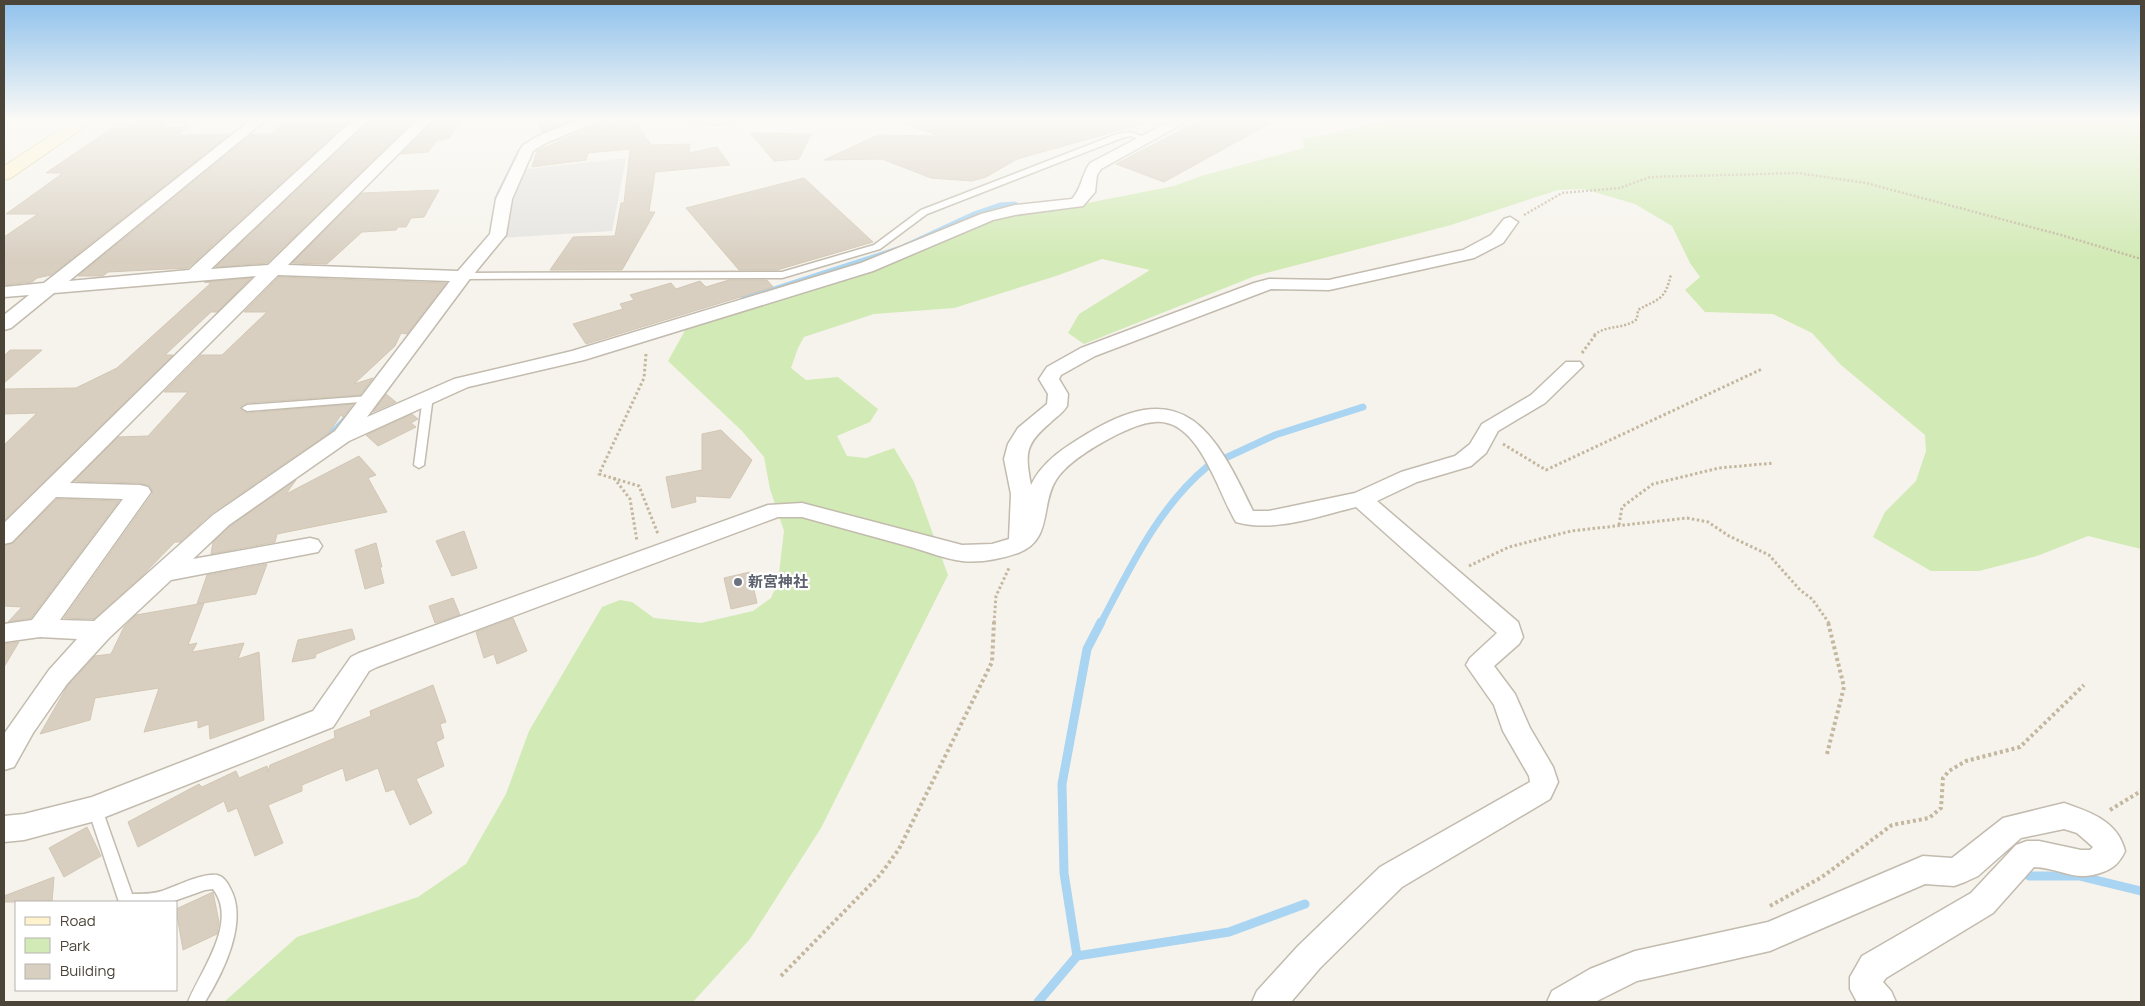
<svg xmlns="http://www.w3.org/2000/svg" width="2145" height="1006" viewBox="0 0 2145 1006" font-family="Manrope,'Noto Sans JP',sans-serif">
<rect width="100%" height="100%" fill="#f6f3ec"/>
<!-- green -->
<g fill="#d2eab5">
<path d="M675 119H740C722 132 695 124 675 119Z"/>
<path d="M1402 119H2141V549L2088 536 2037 556 1979 571H1931L1873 537 1885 512 1916 481 1926 451 1925 435 1841 365 1812 333 1773 314 1705 312 1685 290 1700 277 1690 263 1672 226 1635 204 1584 189 1558 190 1451 225 1255 276 1084 344 1068 333 1079 314 1150 270 1102 259 1056 276 954 308 874 314 804 337 798 348 791 368 806 380 838 377 878 409 870 422 837 436 847 456 866 458 894 448 914 482 948 575 821 828 750 939 693 1002H224L297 937 418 897 466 864 506 794 529 731 602 607 620 600 632 602 654 618 701 623 753 611 771 598 778 582 784 531 770 489 764 457 742 431 668 361 688 325 995 217 1067 207 1174 186 1201 176 1304 148 1303 139Z"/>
</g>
<!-- parking -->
<path fill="#e5e3e0" d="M626 158 612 231 501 238 519 170Z"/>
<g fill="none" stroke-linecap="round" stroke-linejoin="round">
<!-- stream-far2 -->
<g stroke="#a9d4f2" stroke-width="5">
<path d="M497 198 520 151"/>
<path d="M743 299 901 248 974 214 1000 205 1015 204"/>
</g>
<!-- stream-far1 -->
<g stroke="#a9d4f2" stroke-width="7">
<path d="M330 436 345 420"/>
<path d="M1221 460 1275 435 1363 407"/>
<path d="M1101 623C1130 568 1159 506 1208 466"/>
</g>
<!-- stream -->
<g stroke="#a9d4f2" stroke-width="9">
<path d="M2029 876H2079L2141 891"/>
<path d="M1077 956 1064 873 1062 784 1087 649 1101 622"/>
<path d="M1038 1002 1077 956 1229 932 1305 904"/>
</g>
</g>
<!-- building -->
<g fill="#d8cfc1" stroke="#d3c7b4">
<path d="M141 119H172L160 128 188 127 178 135 230 134 51 275 37 278 32 282 4 285V237L38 214H6L63 173H46L112 128H128Z"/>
<path d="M384 119H416L267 263 216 267 370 120Z"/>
<path d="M435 119H460L450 138 437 140 428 152 401 154Z"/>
<path d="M538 119H576L542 133Z"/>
<path d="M600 119H634L651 145 690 144 689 153 717 147 730 165 655 172 649 212H655L622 270H550L573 237 615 236 621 203H624L630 149 588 153 586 160 532 167 537 151 597 124Z"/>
<path d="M899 119H1141L1142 124 1017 159 986 177 972 181 931 178 882 159 824 160 878 135 939 136 898 121Z"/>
<path d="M1202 119H1278L1164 182 1116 164Z"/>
<path d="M285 122H348L188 268 108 272 103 276H78L252 134H270Z"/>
<path d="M750 133 811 134 799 159 774 161Z"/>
<path d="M804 178 873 242 777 270H739L686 208Z"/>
<path d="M439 190 424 217 411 218 406 227H398L396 230 362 232 327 264 292 263 362 193Z"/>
<path d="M279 277 446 283 407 334 401 333 395 346 354 384 373 378 360 395 247 403 241 406V410L247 413 353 404 343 417 341 415 328 434 212 513 180 542H175L141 577 94 619 64 618 153 493 150 486 140 483 74 481 118 437 148 436 188 392H164L201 355H222L267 312H244Z"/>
<path d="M251 278 217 312H211L165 355H173L4 521V445L37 413 4 414V389L76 388 117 368 211 283 204 282Z"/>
<path d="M729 280H767L773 287 586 344 573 324 623 309 620 304 634 300 630 295 671 283 676 289 700 281 706 287Z"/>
<path d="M10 350H42L4 383V356Z"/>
<path d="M386 394 396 402 373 412Z"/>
<path d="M412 414 418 419 411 423 416 427 378 446 366 435Z"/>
<path d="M721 430 752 460 730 498 695 496 696 502 672 508 666 477 702 470V434Z"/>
<path d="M359 456 376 475 368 478 387 512 277 534 275 542 211 554 213 542 230 526 296 480 286 494Z"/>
<path d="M57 499 119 501 31 618 8 622 22 607 4 606V546L13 543Z"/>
<path d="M464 531 477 568 452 576 436 541Z"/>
<path d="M376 543 382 567H380L384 583 365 589 355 550Z"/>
<path d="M267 564 256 594 197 604 207 575Z"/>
<path d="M750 572 757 603 731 609 724 578Z"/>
<path d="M453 598 460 615 435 623 429 606Z"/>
<path d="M204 603 188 645 197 643 192 652 244 643 238 659 259 652 264 720 210 739 209 724 198 728V720L144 732 159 688 95 698 90 720 40 734 68 685 95 656 111 654 124 627 136 615Z"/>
<path d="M513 618 527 651 497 664 494 654 484 658 476 632Z"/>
<path d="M352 629 355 639 316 654 315 658 292 662 298 640Z"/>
<path d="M19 642 4 667V644Z"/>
<path d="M433 685 446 722 440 724 444 738 436 742 444 766 416 779 432 813 410 825 394 789 386 792 378 768 346 781 343 768 302 785V791L268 805 283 843 255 856 237 808 228 812 224 801 138 847 128 822 199 784 202 787 236 771 239 778 267 766 268 772 270 765 335 738 334 731 371 716 370 711Z"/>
<path d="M87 827 101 856 64 877 49 848Z"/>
<path d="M54 877 52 902H4V896Z"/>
<path d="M213 892 219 922 217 934 183 950 176 909Z"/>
</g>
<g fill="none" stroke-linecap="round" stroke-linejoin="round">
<!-- service casing -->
<g stroke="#c2bbae" stroke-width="3">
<g id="service">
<path d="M1131 132 1149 139 1145 141 1130 136 1122 138 927 214 880 249 782 278 463 279 459 276 463 273 782 272 874 245 921 210 1117 134Z"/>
<path d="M428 393 433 396 424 465 419 468 414 465 423 396Z"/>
<path d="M369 396 373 397 374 399 373 401 247 411 242 408 247 405Z"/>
<path d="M95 803 100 805 102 809 132 894C142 894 153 894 162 891 177 886 202 873 217 875 223 876 228 883 230 888 249 921 223 973 205 1002H188C200 972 239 922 213 889L205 890 171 902H119L88 809 90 805Z"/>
</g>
</g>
<!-- minor casing -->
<g stroke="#c2bbae" stroke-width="3">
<g id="minor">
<path d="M252 119H267L69 281 189 270 354 119H369L211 269 268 265 418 119H433L288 265 458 271 490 234 496 199 522 146 536 137 580 119H598L596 122 546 143 533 151 512 199 506 235 469 280 367 417 454 379 572 351 861 263 981 214 1015 205 1072 199C1082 188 1081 176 1090 163L1174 119H1191L1101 169 1097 175 1095 192 1083 206 1015 215 993 220 873 271 584 360 468 387 349 441 229 525 193 559 310 538 318 540 322 546 318 552 171 580 109 638 67 684 33 733 14 767 4 770V734L49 670 77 639 40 637 4 642V624L32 620 123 499 56 497 12 542 4 544V523L256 276 54 293 11 328 4 330V315L29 295 4 297V287L44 283ZM278 275 450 281 335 431 213 515 94 621 60 620 151 492 148 487 140 485 70 483Z"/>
<path d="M1510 217 1518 222 1503 243 1474 258 1329 290 1271 289 1095 356 1061 375 1059 379 1068 394 1067 406C1063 413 1056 417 1050 423 1025 444 1025 453 1031 485 1043 460 1067 446 1090 432 1185 375 1215 432 1253 511H1269L1355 493 1401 472 1455 456 1470 444 1482 424 1531 395 1566 362H1580L1583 366 1545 403 1498 431 1486 453 1471 466 1417 482 1377 501 1518 622 1523 637 1519 644 1494 666 1515 694 1530 728 1553 767 1558 782 1550 799 1402 887 1320 968 1291 1002H1252L1257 991 1298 946 1380 867 1530 782 1529 776 1503 731 1494 705 1466 665 1470 658 1497 633 1356 507C1318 516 1275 533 1236 522 1218 493 1199 418 1155 422 1141 423 1129 429 1116 435 1097 445 1068 461 1056 480 1040 505 1053 540 1018 553 1001 559 980 563 962 561 946 559 928 552 911 547 875 537 838 527 802 517H778L377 667 369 671 333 727 95 821 24 840 4 842V816L24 814 92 797 313 711 351 657 359 653 768 505 802 503 962 545 992 544 1009 539 1011 494 1004 459 1008 444 1018 428 1047 404 1048 394 1039 379 1047 367 1081 348 1254 283 1269 279 1329 280 1463 250 1491 235 1504 219Z"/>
<path d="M2064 803C2090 812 2118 821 2125 851 2120 862 2114 868 2103 872 2075 883 2061 868 2034 867L1993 913 1886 978 1883 982 1891 991 1896 1002H1857L1850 989V977L1862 956 1971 893 2016 845 2027 841H2039L2081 850H2090L2093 847 2077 833 2064 829 2021 838 1978 876 1965 882 1954 886 1925 884 1770 951 1637 981 1595 1002H1547L1552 991 1590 969 1635 951 1768 922 1923 856 1952 858 2003 818Z"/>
</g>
</g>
<!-- secondary casing -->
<g stroke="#d6c79b" stroke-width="2">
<path id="secondary" d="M76 119H96L11 178 4 180V166Z"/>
</g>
<!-- path-far2 -->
<g stroke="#c4b79f" stroke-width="2.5" stroke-dasharray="2 2" stroke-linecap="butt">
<path d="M606 130 618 128"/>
<path d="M1524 215 1562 193 1620 188 1650 177 1798 173 1866 183 2061 235 2141 259"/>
<path d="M1594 335C1608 324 1624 330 1637 319L1638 310C1659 298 1665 301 1671 274"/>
</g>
<!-- path-far1 -->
<g stroke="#c4b79f" stroke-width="3" stroke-dasharray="2.5 2.5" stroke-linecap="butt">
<path d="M1582 353 1596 334"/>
<path d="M646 354 644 378 599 474 639 486 658 534"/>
<path d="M1503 444 1546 470 1762 369"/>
<path d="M614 478 630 499 637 541"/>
<path d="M1619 525 1622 507 1653 484 1719 468 1774 463"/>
<path d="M1469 566 1509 547 1571 531 1687 518 1708 522 1729 536 1769 555 1800 590 1812 599 1829 623"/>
<path d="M994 623 996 596 1009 568"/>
</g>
<!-- path -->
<g stroke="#c4b79f" stroke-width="4" stroke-dasharray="3 3" stroke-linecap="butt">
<path d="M1827 754 1844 687 1828 622"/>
<path d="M2110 810 2141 791"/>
<path d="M1770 906 1822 877 1892 825 1929 818 1941 808 1943 778 1949 771 1966 761 2020 747 2084 685"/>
<path d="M781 976 880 875 899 849 992 662 994 622"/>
</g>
<!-- service -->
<use href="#service" fill="#fff" fill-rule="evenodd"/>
<!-- minor -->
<use href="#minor" fill="#fff" fill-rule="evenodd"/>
<!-- secondary -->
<use href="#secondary" fill="#fff3cd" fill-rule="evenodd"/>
</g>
<!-- sky -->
<linearGradient id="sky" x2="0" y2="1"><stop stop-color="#8fc1ec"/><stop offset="0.46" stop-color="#fbfaf6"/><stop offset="1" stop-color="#fbfaf6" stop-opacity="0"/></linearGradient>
<rect width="2145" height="260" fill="url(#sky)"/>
<!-- markers -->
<circle fill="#6b7280" stroke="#fff" stroke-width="2" cx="738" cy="582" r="5"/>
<g text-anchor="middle" stroke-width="4.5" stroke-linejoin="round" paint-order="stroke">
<!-- worship labels -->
<g font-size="15" font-weight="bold" fill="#5b616d" stroke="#fff" text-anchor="start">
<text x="748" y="587">新宮神社</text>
</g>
</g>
<!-- border -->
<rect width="2145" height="1006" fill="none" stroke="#4b4439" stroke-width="10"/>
<!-- legend -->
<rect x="15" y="901" width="162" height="90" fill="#ffffff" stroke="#b7b4b0"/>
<rect x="25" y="917" width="25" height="8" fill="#fff3cd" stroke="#b7b4b0"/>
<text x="60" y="926" font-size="15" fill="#4b4439">Road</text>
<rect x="25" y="938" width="25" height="15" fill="#d2eab5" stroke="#b7b4b0"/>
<text x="60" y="951" font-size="15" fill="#4b4439">Park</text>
<rect x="25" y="964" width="25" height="15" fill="#d8cfc1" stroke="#b7b4b0"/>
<text x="60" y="976" font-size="15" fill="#4b4439">Building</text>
</svg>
